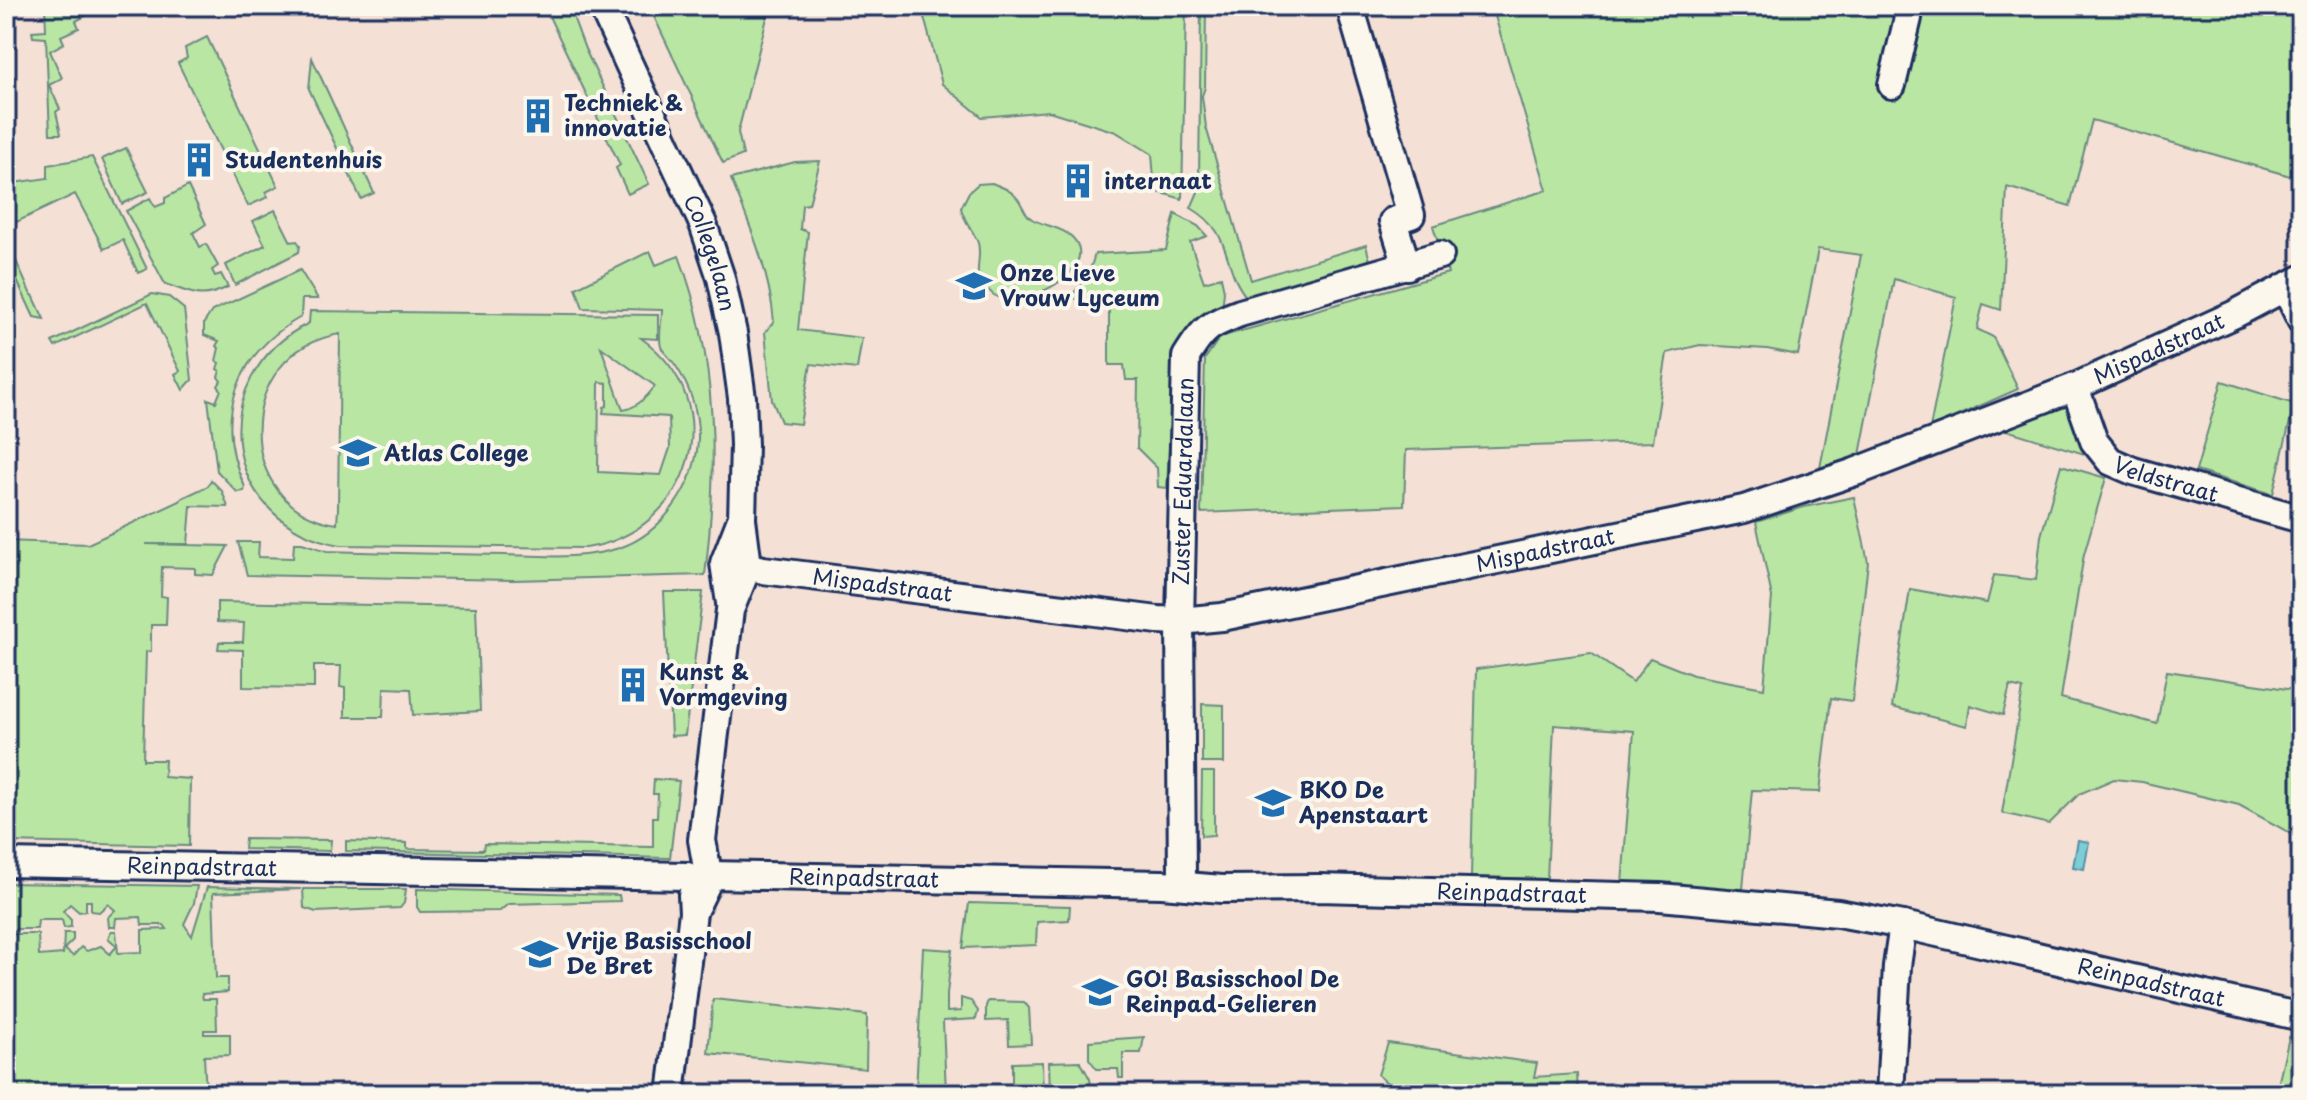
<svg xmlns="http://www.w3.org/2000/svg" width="2307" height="1100" viewBox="0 0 2307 1100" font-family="'Playpen Sans',sans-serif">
<rect width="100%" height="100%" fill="#f4e0d5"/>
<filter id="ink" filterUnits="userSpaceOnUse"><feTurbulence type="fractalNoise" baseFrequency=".0125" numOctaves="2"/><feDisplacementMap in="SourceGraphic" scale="16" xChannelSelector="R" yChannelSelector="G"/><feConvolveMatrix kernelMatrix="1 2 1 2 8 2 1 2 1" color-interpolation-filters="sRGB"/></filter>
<g filter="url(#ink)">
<!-- green -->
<g fill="#bae6a3" stroke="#6a8a80" stroke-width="2" fill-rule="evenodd">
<path d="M45 6H96L85 11 87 15 76 21 79 28 61 36 64 43 50 51 62 78 49 85 60 109 56 112 61 134H50L46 38 33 37 32 31 46 30Z"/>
<path d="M550 6H569L585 49 649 184 628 194 616 168 620 165 546 10Z"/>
<path d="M649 6H770L738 132 743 155 723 163Z"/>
<path d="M921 6H1186L1182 199 1155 191 1152 154 1116 132 1049 111 982 117 942 84Z"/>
<path d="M1201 6H1206L1205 87 1202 96 1206 127 1251 280 1366 245 1372 269 1248 299C1220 267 1235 233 1191 208L1198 192 1199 181Z"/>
<path d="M1492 6H1689V18L1691 6H2301V179L2092 120 2070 206 2007 187 2001 310 1983 304 1977 329 1993 337 2018 389 1930 428 1956 297 1894 279 1860 455 1820 468 1861 255 1818 249 1798 355 1767 349 1700 345 1667 353 1653 442 1406 450 1404 505 1201 513 1205 359 1220 337 1448 273 1433 226 1547 190Z"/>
<path d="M207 37 278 186 266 192 268 197 248 206 178 63 187 58 185 48Z"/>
<path d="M312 58 374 193 361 199 309 89Z"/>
<path d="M126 148 148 192 122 204 102 159Z"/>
<path d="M92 157 147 269 138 273 123 240 104 249 75 194 6 227V184L48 178V165Z"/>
<path d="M820 161 809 204 802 205 800 229 808 232 798 330 862 338 857 369 811 364 800 424 781 422 772 400 765 332 774 322C770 273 750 225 731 179L795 162Z"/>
<path d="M992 183C1002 187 1011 190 1018 199 1023 206 1025 215 1032 219 1044 226 1062 227 1072 237 1104 269 1022 312 994 295 987 290 983 282 978 276 977 264 981 254 978 243 974 231 964 222 961 208L969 192 978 184Z"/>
<path d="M188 186 206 224 193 233 200 247 206 244 218 266 212 270 215 276 221 274 228 287C200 301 193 293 165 284L126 211 150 198 155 207 165 203V198Z"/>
<path d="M275 210 291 242 297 241 300 245 299 252 235 285 226 265 265 245 253 221Z"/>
<path d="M1175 214 1198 226 1207 236 1190 242 1204 282 1221 277 1224 291 1222 311 1173 369 1167 488 1158 487 1157 468 1137 448 1138 380H1126L1124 365H1109V297L1069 299 1088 276 1095 254 1166 250Z"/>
<path d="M6 238 31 295H33L44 319 34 317 6 257Z"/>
<path d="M650 251 656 265 679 256C718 358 718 468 705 575L513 580 247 575 238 542H259L258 557 293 558 294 543H302L327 551C386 553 445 554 504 555 542 556 583 560 619 548 662 534 696 485 698 440 699 413 691 389 676 366 672 360 664 353 661 347 658 337 662 320 662 310L583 308 576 288Z"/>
<path d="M300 270 318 299H302L301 317C235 354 213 418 245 487L244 491 237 492 217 471 208 399 216 402 221 390 218 386 221 381 218 377 220 371 217 369 219 363 216 361 219 348 216 346 219 341 204 335V323L212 311Z"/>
<path d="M152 294 169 297 184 309 192 380 183 390 175 374 180 371 147 303 55 347 52 342Z"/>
<path d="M310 311 658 315V339L641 338C732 403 692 531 586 548L341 545C221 525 201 377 309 323ZM340 334 338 509 337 524C232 509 232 351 340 334ZM601 347 655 386C647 397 637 408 623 410ZM599 382 607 383V406L604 407 603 413 669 417 670 448 661 475 598 472Z"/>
<path d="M2222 381 2294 404 2273 494 2196 471Z"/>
<path d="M2057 402 2074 413 2091 456 2006 430 2003 424Z"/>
<path d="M2061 465 2106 478 2084 554 2061 698 2157 724 2167 671 2301 691V839L2239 805 2142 782 2114 779 2079 794 2049 824 2002 813 2023 689 2010 686 2003 715 1970 705 1967 726 1892 707 1910 589 1987 603 1994 575 2036 580 2041 536Z"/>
<path d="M211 480 222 491 228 507 191 506 188 544H146L228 546 213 575 195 574V568L162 567 161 596 167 597 166 625H151V651L146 652 143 760H165L164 777 190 779 189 846 6 842V541L88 544 180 501 182 498 208 486Z"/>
<path d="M1854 497 1868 562 1852 701 1831 698 1820 792 1752 790 1743 889 1622 884 1634 731 1554 725 1547 879 1471 877 1476 669 1591 653 1633 682 1650 658 1693 675 1764 688 1772 597 1756 522 1804 507Z"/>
<path d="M664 592H703L685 735 671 736Z"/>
<path d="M217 602 476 607 480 711 413 715 411 689 384 688 383 717H345V688L340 687 341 666H314V688L243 687V650L218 649 219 642H243L244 623 217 622Z"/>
<path d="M1202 704 1224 705V763H1202Z"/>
<path d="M1202 772H1214V835L1201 836Z"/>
<path d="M654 779 679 781 670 858 346 851V841L407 843V849L483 850 484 844 653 847V817H657L658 794H653Z"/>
<path d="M245 839 331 840 330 851 244 849Z"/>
<path d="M6 883 197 886 194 903 184 924 192 936 207 887 301 889 213 893 216 978H228V992L202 994 203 999H216L217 1030H204V1034H230V1055L204 1056 206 1094H6ZM86 901H91V911L99 912 108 904 115 910 108 917 109 927H115L116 918 141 917 142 925H164L167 929 142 930V952L118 953 116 931H111L108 938 117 946 110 954 101 946 87 951 81 947 73 956 64 949 73 940V933H64L63 954 39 956 38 934H12L16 929H37L38 920H62L64 928 71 927V920L63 911 70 904 79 912 86 911Z"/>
<path d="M303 889H406L404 903 400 908 316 912 304 908Z"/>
<path d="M417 889 619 895 620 901 508 904 500 911 420 912 417 907Z"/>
<path d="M969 903 1070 906 1069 920 1037 922 1036 945 963 948Z"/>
<path d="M923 948 952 950 947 994V1012L961 1011V998L971 1001 978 1011 976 1019 943 1021 946 1093 916 1092Z"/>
<path d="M713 999 867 1015 866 1069 708 1053Z"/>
<path d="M988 1001 1024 1002 1029 1008 1031 1044 1009 1045 1008 1020 986 1021V1006Z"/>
<path d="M1144 1037 1141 1053H1123V1078H1119L1118 1069H1097L1089 1059V1041Z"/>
<path d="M2289 1037 2301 1039V1094H2276Z"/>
<path d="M1388 1043 1537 1063 1534 1077 1577 1074 1578 1094H1394V1089L1378 1075Z"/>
<path d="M1080 1061 1090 1079 1092 1092 1050 1093 1049 1062Z"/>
<path d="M1042 1062 1043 1094H1012V1063Z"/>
</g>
<!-- water -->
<path fill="#7ccdd6" stroke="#558ea6" stroke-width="2" d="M2078 840 2089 842 2084 869 2073 867Z"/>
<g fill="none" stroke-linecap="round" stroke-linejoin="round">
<!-- minor casing -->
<g stroke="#1b2f5e" stroke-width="32">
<g id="minor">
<path id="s1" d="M602 6 703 224 721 278 733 333 742 398 744 445 742 519 748 566 730 610 702 840 709 879 693 912"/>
<path d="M1350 6 1411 215 1393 221 1407 266"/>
<path d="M1892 85 1908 18 1905 6"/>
<path d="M2285 287 2301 320"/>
<path id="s2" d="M2075 387 2094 441 2110 461 2133 471 2301 519"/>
<path id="s3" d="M748 566 763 570 1158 620 1180 621 1222 617 1744 509 1855 472 2075 387 2235 314 2301 279"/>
<path d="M730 603 724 563 740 522"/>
<path id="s4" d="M6 863 687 876"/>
<path id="s5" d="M710 875 1162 884 1222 889 1319 888 1660 897 1838 913 1903 925 2301 1017"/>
<path id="s6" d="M1180 885 1182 876 1180 621 1186 357C1204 327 1209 325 1240 313L1440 255"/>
<path d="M671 1094 693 912 692 895"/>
<path d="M1890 1094 1897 966 1903 925"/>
</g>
</g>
<!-- minor -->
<use href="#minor" stroke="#fbf7ec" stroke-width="26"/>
</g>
</g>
<!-- icons -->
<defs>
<g id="building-bare" transform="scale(2.76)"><path d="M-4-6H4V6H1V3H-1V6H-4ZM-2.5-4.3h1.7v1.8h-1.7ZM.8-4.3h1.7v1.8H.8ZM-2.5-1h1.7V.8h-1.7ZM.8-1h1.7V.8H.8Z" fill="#1f6fb2" stroke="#fbf7ec" stroke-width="2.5" paint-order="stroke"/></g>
<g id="school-bare" transform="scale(2.76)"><path d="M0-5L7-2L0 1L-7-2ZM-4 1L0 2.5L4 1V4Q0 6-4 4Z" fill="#1f6fb2" stroke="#fbf7ec" stroke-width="2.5" paint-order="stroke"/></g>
</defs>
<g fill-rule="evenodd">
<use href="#building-bare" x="538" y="116"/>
<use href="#building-bare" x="199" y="160"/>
<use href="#building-bare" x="1078" y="181"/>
<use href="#school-bare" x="974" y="286"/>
<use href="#school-bare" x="358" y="453"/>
<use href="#building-bare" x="633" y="685"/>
<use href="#school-bare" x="1273" y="803"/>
<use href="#school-bare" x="540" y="954"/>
<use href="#school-bare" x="1100" y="992"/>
</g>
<g text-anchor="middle" stroke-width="8" stroke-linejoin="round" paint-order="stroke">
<!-- poi labels -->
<g font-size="22" font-weight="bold" fill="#1b2f5e" stroke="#fbf7ec" text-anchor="start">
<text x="564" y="111">Techniek &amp;<tspan x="564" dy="25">innovatie</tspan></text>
<text x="225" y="168">Studentenhuis</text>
<text x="1104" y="189">internaat</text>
<text x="1000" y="281">Onze Lieve<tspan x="1000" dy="25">Vrouw Lyceum</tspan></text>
<text x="384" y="461">Atlas College</text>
<text x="659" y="680">Kunst &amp;<tspan x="659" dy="25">Vormgeving</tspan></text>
<text x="1299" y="798">BKO De<tspan x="1299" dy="25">Apenstaart</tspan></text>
<text x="566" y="949">Vrije Basisschool<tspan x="566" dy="25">De Bret</tspan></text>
<text x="1126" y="987">GO! Basisschool De<tspan x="1126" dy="25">Reinpad-Gelieren</tspan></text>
</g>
<!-- street labels -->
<g font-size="22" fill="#1b2f5e" stroke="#fbf7ec">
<text dy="8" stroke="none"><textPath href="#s1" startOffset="270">Collegelaan</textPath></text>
<text dy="8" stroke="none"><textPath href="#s3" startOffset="1456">Mispadstraat</textPath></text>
<text dy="8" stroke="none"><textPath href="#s2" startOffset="142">Veldstraat</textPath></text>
<text dy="8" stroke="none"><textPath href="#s6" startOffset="404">Zuster Eduardalaan</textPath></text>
<text dy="8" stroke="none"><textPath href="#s3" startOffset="808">Mispadstraat</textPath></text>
<text dy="8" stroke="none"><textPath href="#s3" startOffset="136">Mispadstraat</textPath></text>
<text dy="8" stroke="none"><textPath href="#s4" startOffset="196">Reinpadstraat</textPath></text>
<text dy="8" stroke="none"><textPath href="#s5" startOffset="154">Reinpadstraat</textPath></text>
<text dy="8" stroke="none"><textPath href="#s5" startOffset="802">Reinpadstraat</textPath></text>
<text dy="8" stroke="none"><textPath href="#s5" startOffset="1450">Reinpadstraat</textPath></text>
</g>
</g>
<!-- margin -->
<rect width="2307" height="1100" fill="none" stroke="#fbf7ec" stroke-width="32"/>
<rect x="16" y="16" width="2275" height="1068" fill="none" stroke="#1b2f5e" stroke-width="3" filter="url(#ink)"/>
</svg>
